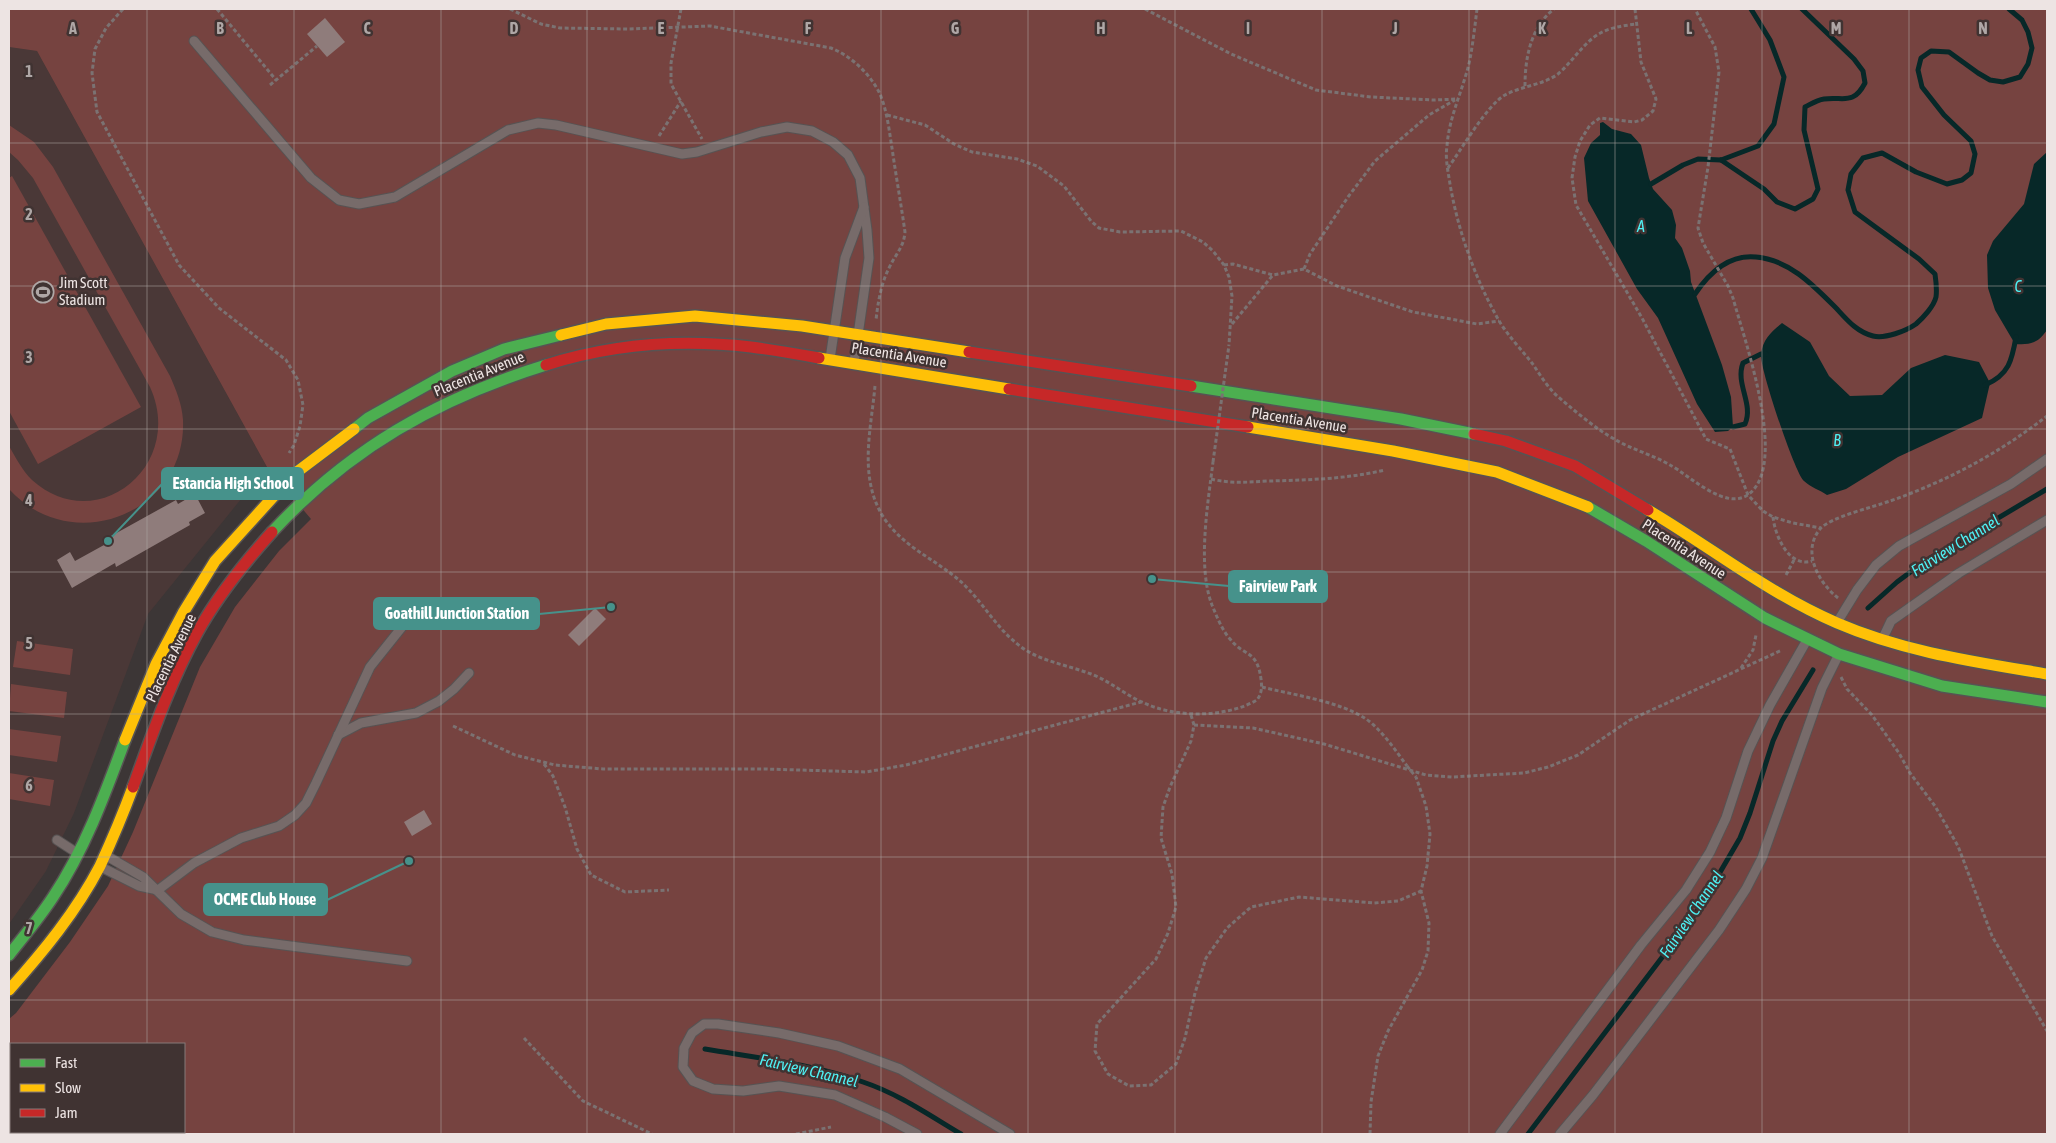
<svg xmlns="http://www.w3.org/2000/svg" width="2056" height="1143" viewBox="0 0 2056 1143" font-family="'Asap Condensed',sans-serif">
<rect width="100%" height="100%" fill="#3c3636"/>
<!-- built -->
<path fill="#4a3837" d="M9 47 37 51 267 467 148 614 74 813 46 871 9 924Z"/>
<!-- green -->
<g fill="#764340" fill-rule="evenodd">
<path d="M9 9H2047V1134H9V1019L16 1013 70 942 108 886 133 832 200 667 235 607 279 551 311 519 267 467 37 51 9 47ZM11 1044H184V1132H11Z"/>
<path d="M9 125 34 142 53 167 170 376C176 390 182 404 183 420 187 514 71 558 9 489V446C16 458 22 470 32 480 96 538 186 466 150 387L33 178 18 160 9 152Z"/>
<path d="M12 176 141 407 38 464 9 411V178Z"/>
<path d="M17 641 73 649 70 675 13 667Z"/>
<path d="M11 684 67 692 64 718 9 711Z"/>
<path d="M9 729 61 736 57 762 9 755Z"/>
<path d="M9 773 54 780 50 806 9 799Z"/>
</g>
<!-- water -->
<g fill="#072828">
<path d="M1603 122 1612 129 1631 134 1641 145 1649 178 1653 189 1672 210 1676 225 1675 238 1682 248 1690 271 1691 282 1722 365 1731 397 1733 427 1728 431 1715 432 1697 404 1658 318 1637 289 1588 201 1584 158 1591 143 1600 135V123Z"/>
<path d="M2047 152V330C2038 343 2031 345 2015 344L1995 310 1988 288 1987 255 1993 241 2024 204 2034 164Z"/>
<path d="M1782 323 1810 342 1829 376 1850 396 1882 395 1911 368 1945 355 1979 362 1990 383 1982 418 1898 457 1846 489 1827 495C1820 490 1810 487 1804 481 1795 474 1759 366 1761 354 1763 339 1771 332 1782 323Z"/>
</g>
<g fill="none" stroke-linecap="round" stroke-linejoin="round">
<!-- stream -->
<g stroke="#072828" stroke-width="5">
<path d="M1721 160 1764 189 1777 202 1795 209 1813 199 1818 189 1804 130 1805 107C1811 104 1817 100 1824 99 1843 96 1853 106 1865 83L1863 71 1854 59 1802 9"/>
<path d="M1651 184 1683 165 1698 159 1721 160 1758 146 1774 124 1784 77 1770 40 1751 9"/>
<path d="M1695 294C1709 273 1728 254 1756 257 1790 260 1814 286 1837 309 1847 320 1857 332 1873 336 1885 339 1906 331 1916 324 1923 318 1934 306 1936 297 1937 290 1936 281 1935 274L1919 259 1855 212 1848 190 1851 174 1863 158 1882 153 1916 172 1947 184 1962 180 1971 173 1975 154 1971 141 1944 115 1922 87 1918 70 1921 58 1931 51 1949 52 1978 73 1990 80 2003 82 2020 77 2028 64 2032 48 2028 32 2022 20 2009 9"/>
<path d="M1985 385C2009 375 2012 360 2016 337"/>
<path d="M1733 427 1745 424C1754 404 1735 384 1743 363L1761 354H1766"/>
<path d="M1868 608 1897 582 1924 562 2047 489"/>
<path d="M705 1049C758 1058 812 1064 863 1082 899 1094 929 1115 961 1134"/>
<path d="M1528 1134 1698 910 1740 838 1750 813 1773 741 1782 721 1813 670"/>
</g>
</g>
<!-- building -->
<g fill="#8f7c7b">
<path d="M325 18 345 42 327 57 307 34Z"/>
<path d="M195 494 205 513 189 522 190 525 116 567 115 563 72 588 57 560 70 552 75 561 104 545 102 541 176 500 178 504Z"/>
<path d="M595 608 606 619 579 646 568 635Z"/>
<path d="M424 810 432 824 412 836 404 822Z"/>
</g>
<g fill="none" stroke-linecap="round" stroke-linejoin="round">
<!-- lane casing -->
<g stroke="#575353" stroke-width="11">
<g id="lane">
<path d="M194 41 311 178 339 200 359 204 395 197 508 130 538 123 556 125 682 154 697 152 761 132 787 127 812 131 833 142 848 155 860 178 867 230 869 258 854 363"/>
<path d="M830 359 845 258 864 207"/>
<path d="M1838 621 1857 590 1876 565 1899 546 2011 484 2047 459"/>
<path d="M1882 640 1891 621 1959 573 2047 520"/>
<path d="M338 735 361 723 416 713 439 701 454 689 469 673"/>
<path d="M57 840 77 853"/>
<path d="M105 855 143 877 181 914 212 932 244 940 407 961"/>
<path d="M99 866 139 886 158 890 194 863 241 838 279 826 295 815 306 803 316 783 370 667 410 617"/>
<path d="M917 1134 885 1117 835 1095 779 1086 743 1091 713 1089 693 1081 683 1067 684 1048 692 1033 704 1024H718L779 1033 838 1046 900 1069 1010 1134"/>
<path d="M1500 1134 1641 945 1686 890 1710 852 1726 818 1748 751 1770 705 1807 640"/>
<path d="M1560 1134 1593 1095 1719 930 1746 889 1762 858 1822 688 1838 656"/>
</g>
</g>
<!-- fast casing -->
<g stroke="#575353" stroke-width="14">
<g id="fast">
<path d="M1191 386 1401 419 1474 434"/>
<path d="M354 429 368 418 452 371 504 349 561 335"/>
<path d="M1588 507 1646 541 1765 618 1839 654 1942 686 2047 702"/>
<path d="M272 532C350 448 437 399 546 365"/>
<path d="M9 955C24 936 40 917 53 897 85 849 105 794 125 740"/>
</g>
</g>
<!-- slow casing -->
<g stroke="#575353" stroke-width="14">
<g id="slow">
<path d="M561 335 606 324 695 316 802 326 969 352"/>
<path d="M819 358 1009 389"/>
<path d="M1248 427 1393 451 1497 472 1588 507"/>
<path d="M1648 510C1711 547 1769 594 1837 623 1904 652 1976 662 2047 674"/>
<path d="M125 740 156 664 183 613 215 561 293 475 354 429"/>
<path d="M9 990C43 952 76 912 100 866 112 840 123 814 133 787"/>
</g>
</g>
<!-- jam casing -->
<g stroke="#575353" stroke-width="14">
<g id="jam">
<path d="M969 352 1191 386"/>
<path d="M546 365C612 344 682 339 751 347 774 350 797 354 819 358"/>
<path d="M1009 389 1248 427"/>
<path d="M1474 434 1506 441 1575 466 1648 510"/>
<path d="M133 787C152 735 170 682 197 633 217 597 245 562 272 532"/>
</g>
</g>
<!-- path -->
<g stroke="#7b7272" stroke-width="3" stroke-dasharray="4 2.5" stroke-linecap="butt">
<path d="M123 9 106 28 95 49 92 73 97 112 179 265 219 308 286 360 298 380 303 405 300 426 294 445 289 453"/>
<path d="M217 9 276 80"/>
<path d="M510 9 541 24 560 28 629 29 710 26 831 48C851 56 869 73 879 92 887 109 889 130 892 148 896 176 901 204 905 232 904 247 895 255 889 268 881 284 878 302 876 320"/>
<path d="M681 9 671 63V84L702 139"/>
<path d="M1145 9 1231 54 1316 90 1371 97 1434 100 1458 99"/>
<path d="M1477 9C1475 25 1473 43 1470 59 1464 88 1449 116 1447 146 1445 158 1448 171 1450 184 1458 231 1475 278 1498 319 1507 335 1521 349 1532 363 1539 373 1546 385 1555 394 1571 408 1597 430 1616 440 1633 450 1653 455 1670 465 1689 475 1726 512 1749 494 1789 463 1744 339 1733 298L1728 286 1703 243 1698 228 1708 167 1719 72 1715 47 1695 9"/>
<path d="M1635 9 1641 62 1656 99 1653 111 1642 120 1634 122 1600 118 1590 125 1580 141 1575 157 1572 178 1576 205 1642 318 1706 439 1730 449 1748 495 1763 511 1773 517 1793 523 1821 528"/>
<path d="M270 85 317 46"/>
<path d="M1525 86C1525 57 1531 27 1554 9"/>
<path d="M887 115 925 125 954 144 972 152 1017 159 1037 166 1064 186 1091 221 1099 228 1120 232 1181 231 1203 242 1213 251 1224 265 1229 277 1232 296 1229 345"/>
<path d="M659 136 681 101"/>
<path d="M1448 168C1461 150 1487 105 1505 95 1521 86 1543 85 1558 74 1571 63 1580 48 1593 38 1605 28 1621 26 1636 24"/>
<path d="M1224 265 1233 264 1273 275 1304 269 1337 286 1413 312 1477 324 1499 321"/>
<path d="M1304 269 1310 254 1348 197 1375 161 1429 115 1455 100"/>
<path d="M1232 324 1273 275"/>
<path d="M875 386C871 430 858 478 884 518 902 545 930 557 954 576 978 594 992 623 1015 642 1036 661 1065 664 1091 674 1110 681 1125 695 1144 703 1176 718 1226 718 1257 700 1262 693 1262 687 1261 679 1257 649 1244 657 1230 639 1222 630 1217 617 1212 605 1197 566 1208 503 1213 462"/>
<path d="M1211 479C1231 484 1249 482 1269 481 1308 480 1347 479 1385 470"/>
<path d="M1773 517C1775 536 1789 568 1812 561"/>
<path d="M1786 575 1794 560"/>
<path d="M1838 598C1819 583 1801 552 1820 529 1830 517 1874 507 1890 501 1905 496 1919 490 1933 484 1974 466 2012 443 2047 416"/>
<path d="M1741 668 1753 650 1756 635"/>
<path d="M1841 677 1847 689 1872 715 1899 753 1910 773 1935 806 1958 846 1992 936 2047 1031"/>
<path d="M1262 687C1293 695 1339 701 1366 719 1381 729 1396 751 1407 766"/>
<path d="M1191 715 1194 725 1191 741 1170 787 1163 807 1161 838 1172 874 1176 907 1168 933 1156 959 1097 1024 1095 1051 1108 1074 1129 1086 1151 1085 1176 1064 1185 1038 1195 993 1206 958 1227 928 1251 907 1299 897 1374 903 1398 901 1421 891"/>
<path d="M1194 725 1253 728 1324 744 1426 775 1452 777 1524 773 1548 767 1578 755 1630 720 1782 650"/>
<path d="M453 726 515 755 555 765 603 769H765L866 772 906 765 1141 702"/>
<path d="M544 764 553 776 565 807 577 849 591 875 625 892 669 890"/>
<path d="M524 1038 583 1101 652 1134"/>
<path d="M9 1065 11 1067"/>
<path d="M126 1132 136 1134"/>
<path d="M796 1134 831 1127"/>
<path d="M1370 1134 1371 1102 1378 1056 1388 1031 1422 970 1428 951 1429 923 1421 891 1427 866 1430 834 1426 806 1416 777"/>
</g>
<!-- lane -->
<use href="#lane" stroke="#776b6a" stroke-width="9"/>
<!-- fast -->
<use href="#fast" stroke="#4caf50" stroke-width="11"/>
<!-- slow -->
<use href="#slow" stroke="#ffc107" stroke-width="11"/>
<!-- jam -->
<use href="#jam" stroke="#c62828" stroke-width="11"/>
<!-- path-bridge -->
<g stroke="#7b7272" stroke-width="3" stroke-dasharray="4 2.5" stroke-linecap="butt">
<path d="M1213 462 1229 345"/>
<path d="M1407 766 1416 777"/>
</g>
</g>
<!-- grid -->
<path fill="none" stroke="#afa7a6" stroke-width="1" stroke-opacity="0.55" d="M147 9V1044M294 9V1134M441 9V1134M587 9V1134M734 9V1134M881 9V1134M1028 9V1134M1175 9V1134M1322 9V1134M1469 9V1134M1615 9V1134M1762 9V1134M1909 9V1134M9 143H2047M9 286H2047M9 429H2047M9 572H2047M9 714H2047M9 857H2047M9 1000H2047M147 1132V1134"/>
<!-- icons -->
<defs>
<g id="stadium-ring" transform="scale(1.125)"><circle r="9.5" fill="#403332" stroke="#afa7a6" stroke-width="1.5"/><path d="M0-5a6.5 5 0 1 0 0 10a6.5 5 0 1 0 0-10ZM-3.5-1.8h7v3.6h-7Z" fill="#afa7a6"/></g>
</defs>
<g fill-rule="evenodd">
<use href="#stadium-ring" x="43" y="292"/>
</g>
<g text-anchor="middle" stroke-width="5" stroke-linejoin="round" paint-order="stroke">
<!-- poi labels -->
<g font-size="15" fill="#ede4e3" stroke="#403332" text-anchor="start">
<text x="59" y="288">Jim Scott<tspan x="59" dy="17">Stadium</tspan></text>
</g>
<!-- street labels -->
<g font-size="15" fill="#ede4e3" stroke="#403332">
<text transform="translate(899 355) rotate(9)" y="5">Placentia Avenue</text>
<text transform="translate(479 374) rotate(-22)" y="5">Placentia Avenue</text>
<text transform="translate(1299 420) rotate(9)" y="5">Placentia Avenue</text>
<text transform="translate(1684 549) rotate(33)" y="5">Placentia Avenue</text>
<text transform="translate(171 658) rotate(-64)" y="5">Placentia Avenue</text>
</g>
<!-- water labels -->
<g font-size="16" font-style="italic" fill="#4ef1f4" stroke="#403332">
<text x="1641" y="232">A</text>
<text x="2018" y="292">C</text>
<text x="1837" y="446">B</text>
<text transform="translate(1955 545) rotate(-32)" y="6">Fairview Channel</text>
<text transform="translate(1691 914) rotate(-56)" y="6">Fairview Channel</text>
<text transform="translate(809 1070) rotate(13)" y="6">Fairview Channel</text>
</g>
</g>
<g font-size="16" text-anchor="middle" font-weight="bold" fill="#afa7a6" stroke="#403332" stroke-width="5" stroke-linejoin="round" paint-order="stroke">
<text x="73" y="34">A</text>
<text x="220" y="34">B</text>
<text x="367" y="34">C</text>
<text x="514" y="34">D</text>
<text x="661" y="34">E</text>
<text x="808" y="34">F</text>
<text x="955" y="34">G</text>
<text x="1101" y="34">H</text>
<text x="1248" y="34">I</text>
<text x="1395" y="34">J</text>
<text x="1542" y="34">K</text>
<text x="1689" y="34">L</text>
<text x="1836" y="34">M</text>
<text x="1983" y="34">N</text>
<text x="29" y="77">1</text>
<text x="29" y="220">2</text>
<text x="29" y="363">3</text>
<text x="29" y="506">4</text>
<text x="29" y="649">5</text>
<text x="29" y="791">6</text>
<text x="29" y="934">7</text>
</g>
<!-- callouts -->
<path fill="none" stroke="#46928b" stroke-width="2" d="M108 541L162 484M1152 579L1229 586M611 607L539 614M409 861L327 900"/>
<g fill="#46928b" stroke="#403332" stroke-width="2">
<circle cx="108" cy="541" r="5"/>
<circle cx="1152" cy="579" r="5"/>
<circle cx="611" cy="607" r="5"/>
<circle cx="409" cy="861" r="5"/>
</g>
<g fill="#46928b" stroke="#46928b" stroke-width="2">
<rect x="162" y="468" width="141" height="31" rx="5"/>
<rect x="1229" y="571" width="98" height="31" rx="5"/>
<rect x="374" y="598" width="165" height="31" rx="5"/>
<rect x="204" y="884" width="123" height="31" rx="5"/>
</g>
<g font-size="16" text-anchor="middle" font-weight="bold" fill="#fff">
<text x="233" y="489">Estancia High School</text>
<text x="1278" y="592">Fairview Park</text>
<text x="457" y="619">Goathill Junction Station</text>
<text x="265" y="905">OCME Club House</text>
</g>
<!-- border -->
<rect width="2056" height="1143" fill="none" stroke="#ede4e3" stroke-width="20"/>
<!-- legend -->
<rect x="10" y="1043" width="175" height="90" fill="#403332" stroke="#857a79"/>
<rect x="20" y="1059" width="25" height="8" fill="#4caf50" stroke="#857a79"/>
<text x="55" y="1068" font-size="15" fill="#ede4e3">Fast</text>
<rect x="20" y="1084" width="25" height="8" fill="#ffc107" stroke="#857a79"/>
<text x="55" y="1093" font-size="15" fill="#ede4e3">Slow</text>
<rect x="20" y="1109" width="25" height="8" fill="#c62828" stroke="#857a79"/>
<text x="55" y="1118" font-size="15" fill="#ede4e3">Jam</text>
</svg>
